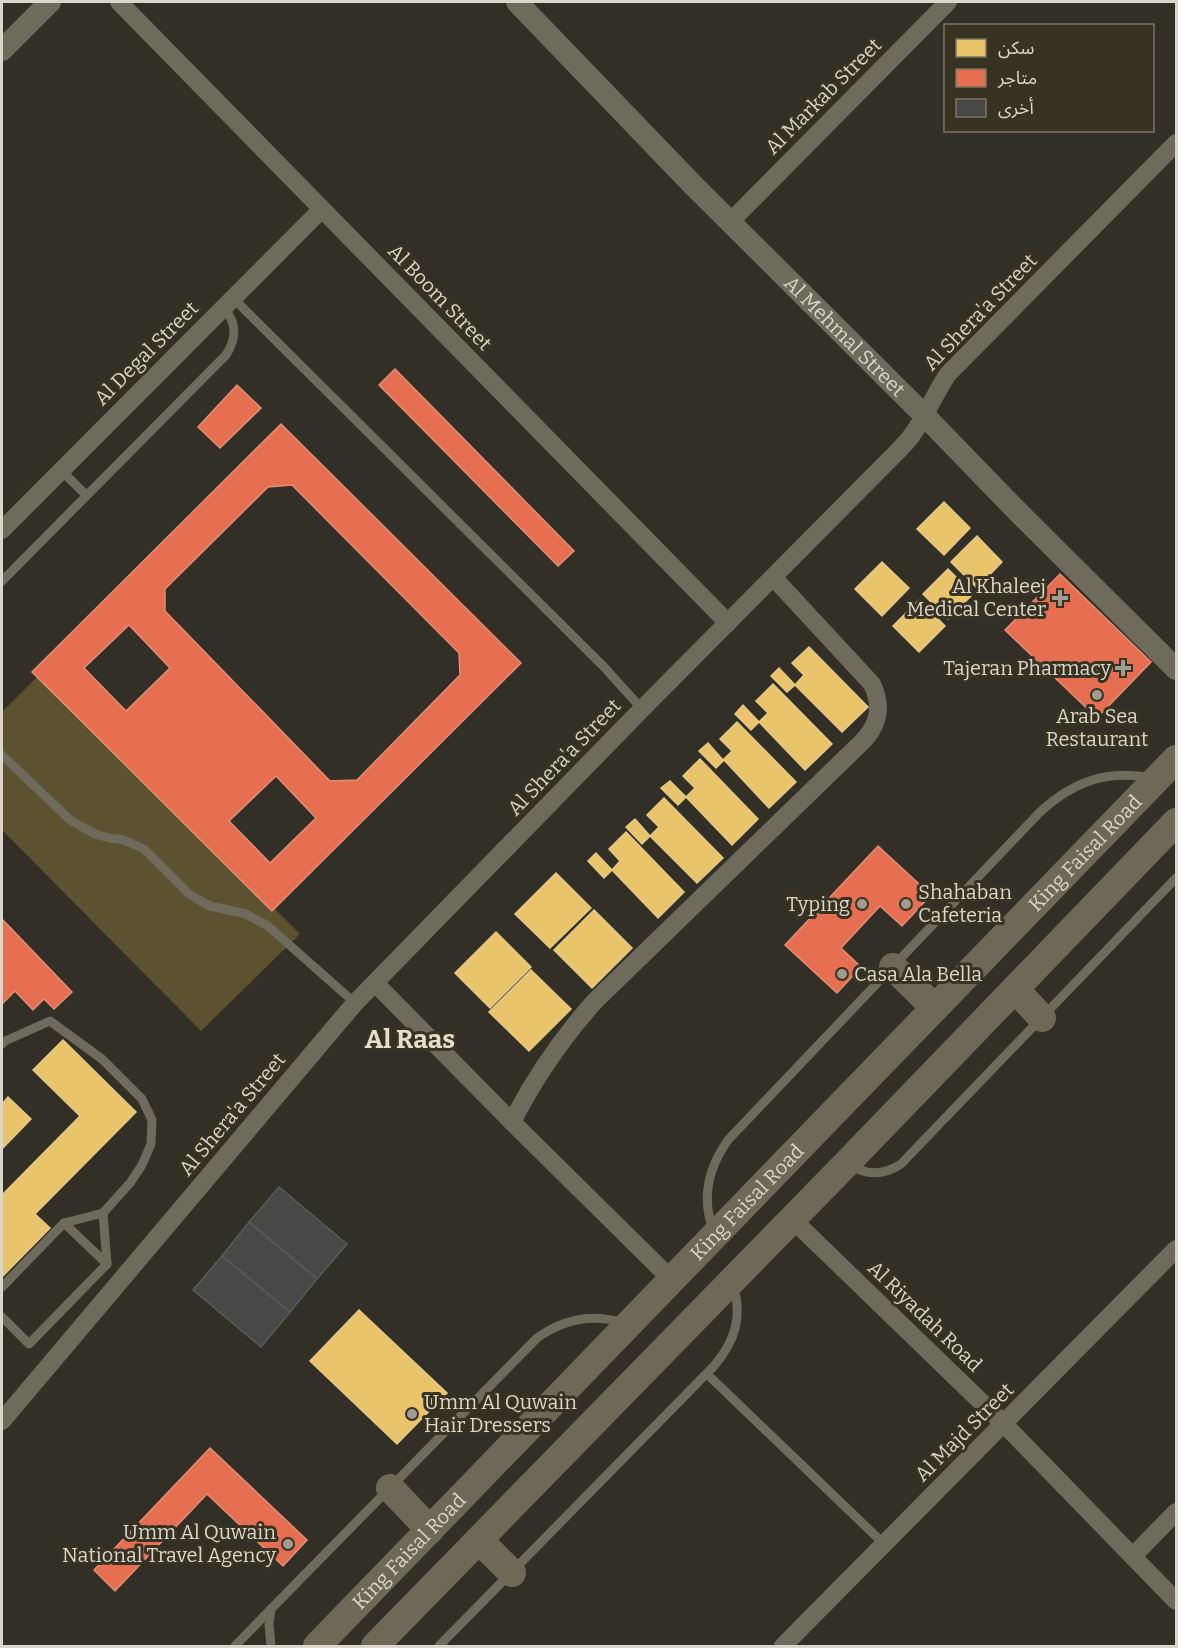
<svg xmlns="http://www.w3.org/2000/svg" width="1178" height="1648" viewBox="0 0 1178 1648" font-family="Bitter,'Noto Sans Arabic',serif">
<rect width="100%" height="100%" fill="#322f26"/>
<!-- green -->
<path fill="#5c522f" d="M40 674 300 934 201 1031 2 830V712Z"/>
<!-- homes -->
<g fill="#e9c46a" stroke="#e4c987" stroke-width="1.5">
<path d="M944 502 970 528 944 555 917 529Z"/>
<path d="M977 536 1002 562 977 588 951 562Z"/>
<path d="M882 562 909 588 882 616 855 589Z"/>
<path d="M948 569 973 594 948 619 923 594Z"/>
<path d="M919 600 945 626 919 652 893 626Z"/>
<path d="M809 647 868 707 842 732 795 685 804 675 792 663Z"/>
<path d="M779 668 795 685 787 692 771 676Z"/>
<path d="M773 684 832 744 805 770 759 722 751 730 735 714 743 705 759 722 768 713 756 701Z"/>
<path d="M737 722 796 782 769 808 724 760 716 768 699 751 708 743 723 760 732 751 720 739Z"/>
<path d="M700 759 758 819 732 845 686 797 678 805 661 788 670 781 686 797 695 788 683 776Z"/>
<path d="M664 798 723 858 697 883 650 836 642 844 626 827 635 819 650 836 659 827 647 815Z"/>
<path d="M626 832 684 892 658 918 612 870 604 878 588 861 596 853 612 870 620 861 609 849Z"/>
<path d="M556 873 591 908 550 948 515 914Z"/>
<path d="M594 910 632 948 592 988 554 950Z"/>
<path d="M496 932 531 967 490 1008 455 973Z"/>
<path d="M531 970 571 1009 529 1051 489 1012Z"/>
<path d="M63 1040 136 1112 35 1214 50 1228 2 1277V1195L80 1116 33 1070Z"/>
<path d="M8 1097 31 1119 2 1149V1104Z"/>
<path d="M359 1310 447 1393 397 1444 310 1361Z"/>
</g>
<!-- shops -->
<g fill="#e76f51" stroke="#e38e76" stroke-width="1.5" fill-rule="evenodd">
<path d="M395 369 574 551 558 566 379 385Z"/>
<path d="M237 385 261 408 220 448 198 427Z"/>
<path d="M281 424 521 663 272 911 32 672ZM292 485 459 653 460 675 357 780 330 781 165 611V589L268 487ZM129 625 170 668 126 711 84 668ZM276 776 316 818 270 863 229 821Z"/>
<path d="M1060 574 1151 662 1097 718 1005 630Z"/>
<path d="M878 846 931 895 902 926 880 906 841 948 861 967 837 993 785 945Z"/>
<path d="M2 919 72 992 54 1009 44 999 33 1010 15 991 2 1004Z"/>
<path d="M210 1448 307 1540 283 1566 207 1494 115 1591 94 1570Z"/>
</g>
<!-- building -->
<g fill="#484947" stroke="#595c59" stroke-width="1.5">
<path d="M279 1187 347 1244 317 1279 249 1222Z"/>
<path d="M249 1222 317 1279 290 1312 222 1256Z"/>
<path d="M222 1256 290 1312 261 1347 193 1290Z"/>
</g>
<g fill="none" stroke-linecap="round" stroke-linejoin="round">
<!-- service -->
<g stroke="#6e6a5c" stroke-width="9">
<path d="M233 298 605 668 642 709"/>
<path d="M61 470 86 495"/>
<path d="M2 581 226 355C237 338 237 323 224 308"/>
<path d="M2 755 69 819 82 827 95 834 109 838 124 840 144 849 188 893 199 900 210 906 246 914 268 926 355 1003"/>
<path d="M2 1044 5 1041 50 1021 102 1059 142 1099 152 1120 151 1144 142 1165 130 1183 103 1213"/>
<path d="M849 1164C866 1176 884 1175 901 1164L1176 878"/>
<path d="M64 1223 107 1264"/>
<path d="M713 1229C701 1197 709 1167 728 1140L1039 813C1072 782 1107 769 1152 778"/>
<path d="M2 1287 64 1223 103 1213 107 1264 29 1344 2 1317"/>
<path d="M707 1374 884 1544"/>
<path d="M235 1646 271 1609"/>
<path d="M271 1646 269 1624 271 1609 537 1338C564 1319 592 1313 623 1323"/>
<path d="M439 1646 714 1366C735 1341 743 1317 733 1285"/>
</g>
<!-- minor -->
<g stroke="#6e6a5c" stroke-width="18">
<path d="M119 2 728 623"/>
<path d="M730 222 948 2"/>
<path d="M2 530 322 209"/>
<path d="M375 983 512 1122 672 1280"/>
<path d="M512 1122C535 1077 562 1038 595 1001L863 741C880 723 882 705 872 684L773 577"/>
<path d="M792 1219 1004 1424 1176 1601"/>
<path d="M2 1421 355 1003 642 709 896 453C901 448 907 442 912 435 926 416 935 393 948 374L1176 143"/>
<path d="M1133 1556 1176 1512"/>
<path d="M783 1646 1176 1249"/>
</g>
<!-- tertiary -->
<g stroke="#6e6a5c" stroke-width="22">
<path id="s1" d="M517 2 693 185 924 415 1018 512 1176 669"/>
<path d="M2 50 50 2"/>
</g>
<!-- primary -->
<g stroke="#6e6957" stroke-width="28">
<path d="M893 967 935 1008"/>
<path d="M1015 989 1042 1018"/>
<path d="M390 1488 430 1530"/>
<path d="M479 1540 512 1573"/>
<path id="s2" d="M317 1646 1176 759"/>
<path d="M375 1646 847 1163 1176 822"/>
</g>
</g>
<!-- markers -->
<g fill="#9f9c92" stroke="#373221" stroke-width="2">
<path d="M1057 589h6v6h6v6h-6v6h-6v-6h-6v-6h6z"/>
<path d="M1120 659h6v6h6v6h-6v6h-6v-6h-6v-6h6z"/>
<circle cx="1097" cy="695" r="6"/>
<circle cx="862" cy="904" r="6"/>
<circle cx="906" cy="904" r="6"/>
<circle cx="842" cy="974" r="6"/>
<circle cx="412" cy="1414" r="6"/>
<circle cx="288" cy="1544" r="6"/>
</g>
<g text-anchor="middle" stroke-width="6" stroke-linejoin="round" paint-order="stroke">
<!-- street labels -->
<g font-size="20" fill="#d9d6cc" stroke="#373221">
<text transform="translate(823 96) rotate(-45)" y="7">Al Markab Street</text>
<text transform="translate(440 297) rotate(46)" y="7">Al Boom Street</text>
<text transform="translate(980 312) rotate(-46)" y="7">Al Shera'a Street</text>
<text dy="7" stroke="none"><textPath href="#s1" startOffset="468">Al Mehmal Street</textPath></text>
<text transform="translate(146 353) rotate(-45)" y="7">Al Degal Street</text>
<text transform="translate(564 757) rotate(-46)" y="7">Al Shera'a Street</text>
<text dy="7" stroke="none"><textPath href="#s2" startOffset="1104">King Faisal Road</textPath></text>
<text transform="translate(232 1114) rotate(-50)" y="7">Al Shera'a Street</text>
<text dy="7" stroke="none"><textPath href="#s2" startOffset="618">King Faisal Road</textPath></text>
<text transform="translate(925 1316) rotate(44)" y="7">Al Riyadah Road</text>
<text transform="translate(964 1432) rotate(-45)" y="7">Al Majd Street</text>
<text dy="7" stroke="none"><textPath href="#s2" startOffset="132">King Faisal Road</textPath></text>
</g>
<!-- poi labels -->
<g font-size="20" fill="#d9d6cc" stroke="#373221" text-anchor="end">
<text x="1046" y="593">Al Khaleej<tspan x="1046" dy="23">Medical Center</tspan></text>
<text x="1111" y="675">Tajeran Pharmacy</text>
<text x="1097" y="723" text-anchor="middle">Arab Sea<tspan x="1097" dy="23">Restaurant</tspan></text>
<text x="918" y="899" text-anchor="start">Shahaban<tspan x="918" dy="23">Cafeteria</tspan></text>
<text x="850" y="911">Typing</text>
<text x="854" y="981" text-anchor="start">Casa Ala Bella</text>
<text x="424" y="1409" text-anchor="start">Umm Al Quwain<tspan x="424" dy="23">Hair Dressers</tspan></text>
<text x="276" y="1539">Umm Al Quwain<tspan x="276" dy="23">National Travel Agency</tspan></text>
</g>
<!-- district labels -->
<g font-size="26" font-weight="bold" fill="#e5dfca" stroke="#373221">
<text x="410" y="1048">Al Raas</text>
</g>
</g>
<!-- border -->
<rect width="1178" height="1648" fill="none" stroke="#d9d6cc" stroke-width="6"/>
<!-- legend -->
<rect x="944" y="24" width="210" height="108" fill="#373221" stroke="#787465" stroke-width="1.5"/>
<rect x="956" y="39" width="30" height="18" fill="#e9c46a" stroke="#787465" stroke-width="1.5"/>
<text x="998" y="54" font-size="18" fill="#d9d6cc">سكن</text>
<rect x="956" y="69" width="30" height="18" fill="#e76f51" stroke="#787465" stroke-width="1.5"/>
<text x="998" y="84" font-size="18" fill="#d9d6cc">متاجر</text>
<rect x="956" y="99" width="30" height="18" fill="#484947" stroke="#787465" stroke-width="1.5"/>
<text x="998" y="114" font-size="18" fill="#d9d6cc">أخرى</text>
</svg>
